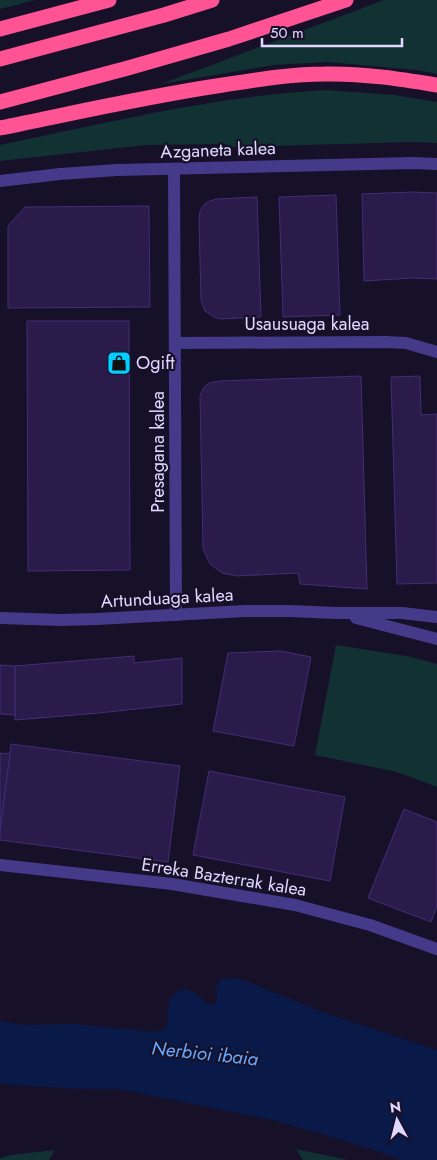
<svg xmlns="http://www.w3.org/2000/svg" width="437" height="1160" viewBox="0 0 437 1160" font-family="Jost,sans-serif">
<rect width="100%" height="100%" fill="#171029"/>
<!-- green -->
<g fill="#123133">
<path d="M0 0H35L0 9Z"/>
<path d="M384 0H437V74L416 70 328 62 274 65 161 84Z"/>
<path d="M325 90 395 95 437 102V143L413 142 233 147 225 144 146 145 0 161V145C107 123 215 96 325 90Z"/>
<path d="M336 645 407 656 437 664V787L397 772 315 755Z"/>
<path d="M296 1149 348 1160H303Z"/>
<path d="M55 1150 49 1160H0V1158L11 1155Z"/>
</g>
<!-- water -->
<path fill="#091a49" d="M238 978 328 1014 437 1050V1160H402L365 1147 277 1121 119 1089H85L15 1085 0 1083V1021L23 1025 74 1024 154 1032 163 1030C165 1028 167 1027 168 1024 168 1023 168 1018 168 1016 168 1006 169 993 181 990 198 986 200 1006 215 1004L217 999 216 988 221 979Z"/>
<!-- building -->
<g fill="#2a1b4b" stroke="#432d77">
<path d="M413 192 437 193V279L412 278 364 281 362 194Z"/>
<path d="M336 195 340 315 283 317 279 197Z"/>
<path d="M257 197 261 317 220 319 214 317 205 311 201 300 199 218 200 212 202 207 207 202 216 199Z"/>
<path d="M149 206 150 307 8 308V226L25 207Z"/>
<path d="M27 321H129L130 570 28 571Z"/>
<path d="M361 376 367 589 300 584 298 573 237 576 222 573 210 564 203 549 200 396 204 387 210 383 219 381Z"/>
<path d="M420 376 421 415 437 414V583L397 584 391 377Z"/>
<path d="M281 651 311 657 294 746 213 731 228 653Z"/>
<path d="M134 656V663L182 658V704L99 713 15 720V666Z"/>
<path d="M0 665 15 666V715L0 714Z"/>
<path d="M11 744 180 766 168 862 0 840V830Z"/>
<path d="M0 753 10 754 0 830Z"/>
<path d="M209 771 345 797 330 881 193 855Z"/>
<path d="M404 809 437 822V906L431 922 368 898Z"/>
</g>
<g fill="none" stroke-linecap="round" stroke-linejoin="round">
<!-- minor -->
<g stroke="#453a89" stroke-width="12">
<path d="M174 169 176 615"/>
<path d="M0 181 60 174 117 170 413 163 437 164"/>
<path d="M175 343 386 342 406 343 437 352"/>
<path d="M0 618 61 620 97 619 245 611H290L336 613H402L437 617"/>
<path d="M356 618 437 639"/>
<path d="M0 865 172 884 295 905 370 925 437 949"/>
</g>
<!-- highway -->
<g stroke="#ff5394" stroke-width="15">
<path d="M0 29 109 0"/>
<path d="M0 59 164 15 212 0"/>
<path d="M0 102 128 68 229 39 346 0"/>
<path d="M0 128C74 113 148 96 223 85 256 80 290 74 324 74 362 73 400 79 437 85"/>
</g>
</g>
<!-- icons -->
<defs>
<g id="shop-square" transform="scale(1.25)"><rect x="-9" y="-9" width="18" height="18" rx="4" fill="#04cdff" stroke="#171029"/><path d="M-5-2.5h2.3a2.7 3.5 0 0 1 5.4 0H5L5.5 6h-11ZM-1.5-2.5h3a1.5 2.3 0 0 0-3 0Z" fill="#111"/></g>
</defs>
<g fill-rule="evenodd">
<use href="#shop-square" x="119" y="363"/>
</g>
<g text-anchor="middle" stroke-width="4.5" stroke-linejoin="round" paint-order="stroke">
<!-- street labels -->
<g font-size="18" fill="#e0d8ff" stroke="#171029">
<text transform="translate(218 150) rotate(-2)" y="6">Azganeta kalea</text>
<text x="307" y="330">Usausuaga kalea</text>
<text transform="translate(158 452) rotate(-90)" y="6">Presagana kalea</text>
<text transform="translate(167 598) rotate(-3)" y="6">Artunduaga kalea</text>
<text transform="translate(224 877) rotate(9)" y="6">Erreka Bazterrak kalea</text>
</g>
<!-- poi labels -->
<g font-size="18" fill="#e0d8ff" stroke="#171029" text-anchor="start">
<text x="136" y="369">Ogift</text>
</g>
<!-- water labels -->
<g font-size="19" font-style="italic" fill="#66a9ff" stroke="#171029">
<text transform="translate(205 1053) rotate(6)" y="7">Nerbioi ibaia</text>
</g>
</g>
<!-- north arrow -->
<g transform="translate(397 1120) rotate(353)" stroke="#171029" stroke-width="4" paint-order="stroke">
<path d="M0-4L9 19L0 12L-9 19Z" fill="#e0d8ff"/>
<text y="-8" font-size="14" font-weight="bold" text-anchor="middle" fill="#e0d8ff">N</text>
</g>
<!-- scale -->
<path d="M262 38v8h140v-8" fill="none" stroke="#e0d8ff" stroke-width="2.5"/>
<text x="270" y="38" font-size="15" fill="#e0d8ff" stroke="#171029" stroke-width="4" paint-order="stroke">50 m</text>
</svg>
